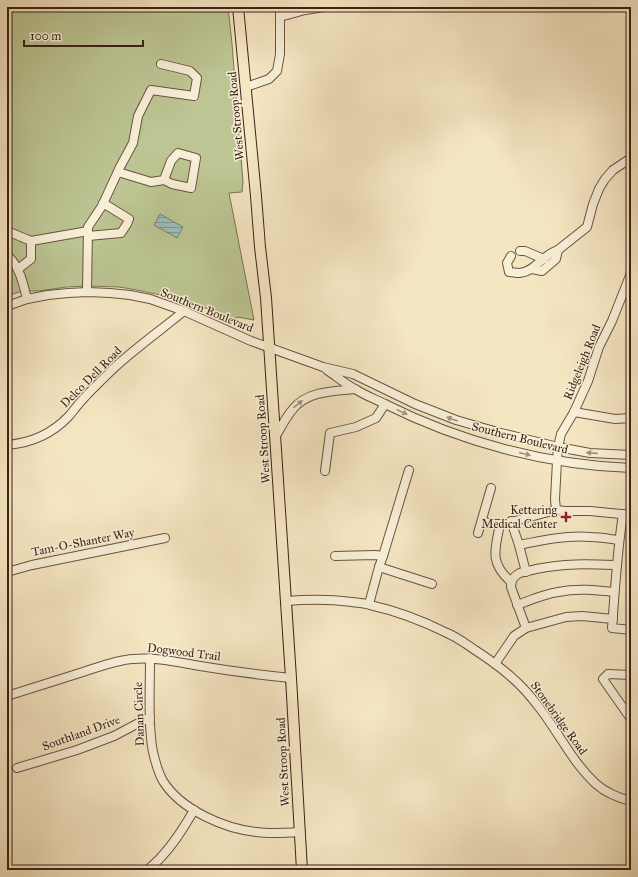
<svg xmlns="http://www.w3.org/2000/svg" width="638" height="877" viewBox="0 0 638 877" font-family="'IM FELL Great Primer',serif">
<defs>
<pattern id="water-rules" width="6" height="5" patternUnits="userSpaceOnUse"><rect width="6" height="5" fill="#9dbeb8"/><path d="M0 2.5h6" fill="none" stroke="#819a95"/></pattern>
</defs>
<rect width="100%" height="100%" fill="#f5e6c2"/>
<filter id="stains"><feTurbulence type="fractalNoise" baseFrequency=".005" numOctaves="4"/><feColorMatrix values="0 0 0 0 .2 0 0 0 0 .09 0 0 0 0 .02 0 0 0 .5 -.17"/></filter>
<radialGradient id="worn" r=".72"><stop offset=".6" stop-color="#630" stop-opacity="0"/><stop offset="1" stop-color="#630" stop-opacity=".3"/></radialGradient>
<!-- green -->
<path fill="#bcc593" stroke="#7c7354" d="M7 7H228L232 44 243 182 242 192 229 193 254 320 237 317 236 321 203 307 178 301 165 296 137 290 119 287 87 286 67 287 38 291H22L7 296Z"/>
<!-- water -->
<path fill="url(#water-rules)" stroke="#767f77" d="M160 214 183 227 177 238 154 225Z"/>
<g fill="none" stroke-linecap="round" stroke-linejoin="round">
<!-- minor casing -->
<g stroke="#6a5241" stroke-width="10">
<g id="minor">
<path d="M280 17 305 10 324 7"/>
<path d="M246 87 269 79 277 71 280 54V11L279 7"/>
<path d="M118 172 151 182 164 180 171 161 178 153 196 158 191 188 172 184 164 180"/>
<path d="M7 231 31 241 88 231"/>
<path d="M88 236 121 233 127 224 129 219 103 203"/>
<path d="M520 251H525L544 259"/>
<path d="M7 255C20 267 23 283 27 299"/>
<path d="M511 256 507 263 509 272C512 272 516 273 519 273 535 272 543 254 558 250L587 227 593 204 599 189 605 179 613 170 631 158"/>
<path d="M18 269 31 259V241"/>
<path d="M532 269 542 271 556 259 558 250"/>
<path d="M87 292 88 227 102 206 120 167 133 143 138 116 151 90 194 96 197 78 190 71 161 64"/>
<path d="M7 306 27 299 48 295 68 293 88 292 110 293 130 295 150 299 184 311 251 341 323 367 353 374 415 404 456 420 501 433 558 447 590 453 631 455"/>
<path d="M327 370C336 376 345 384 355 389 364 395 375 399 385 404 461 442 546 465 631 468"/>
<path d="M574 412 615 419 631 418"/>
<path d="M276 436C281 427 286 417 293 409 307 391 334 391 355 389"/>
<path d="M7 445C31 443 52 434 69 416 74 410 79 403 85 397 94 387 105 377 115 367 137 347 161 330 184 311"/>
<path d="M325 471 330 433 356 427 376 418 385 404"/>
<path d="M556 510 555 499 557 461 558 447 561 434 574 412 588 381 599 347 612 321 631 273"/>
<path d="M623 514C617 552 615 590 612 628L631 630"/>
<path d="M482 521 491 524H504L556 510 566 511H590L631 515"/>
<path d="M511 521 519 545 526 572"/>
<path d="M500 524C495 550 489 562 511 582"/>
<path d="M478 533 491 488"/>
<path d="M519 545C543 540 567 535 591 537 600 537 610 539 619 540"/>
<path d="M335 556 375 555 383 556"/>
<path d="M379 567 432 584"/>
<path d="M7 572 32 565 165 538"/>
<path d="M286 601C310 599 329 599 352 602 358 603 365 603 370 605 397 611 423 621 447 633 457 637 466 644 475 650 501 667 520 682 538 706 558 731 572 762 596 784 605 792 619 798 631 801"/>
<path d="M369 604 379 567 383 556 409 470"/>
<path d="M517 605C531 600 544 594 558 592 577 588 596 590 614 592"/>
<path d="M613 619 582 616 566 617 526 628 511 587C511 582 513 577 518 574 523 571 530 571 536 569 565 563 588 564 617 565"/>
<path d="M150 658C150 681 149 703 150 725 151 736 151 746 154 756 156 764 159 774 163 781 181 810 225 829 257 832 271 834 285 833 300 832"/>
<path d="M495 664 514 636 526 628"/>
<path d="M631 675 608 674 603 679 631 719"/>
<path d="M7 696C32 688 58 680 83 672 99 667 116 660 133 659 158 657 176 662 200 666 230 671 261 675 291 678"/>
<path d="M17 768 77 750 114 736 150 717"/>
<path d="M147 870C167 855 182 831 194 810"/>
</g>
</g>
<!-- major casing -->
<g stroke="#3b2116" stroke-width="12">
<path id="major" d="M238 7 256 196 260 247 266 298 291 678 302 870"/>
</g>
<!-- minor -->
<use href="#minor" stroke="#f8efd7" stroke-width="8"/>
<!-- major -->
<use href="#major" stroke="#f5e6c2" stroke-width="10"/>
</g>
<!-- one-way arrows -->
<defs><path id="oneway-solid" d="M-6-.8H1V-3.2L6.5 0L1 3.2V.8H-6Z"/></defs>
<g fill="#a39280">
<use href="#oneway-solid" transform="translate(298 404) rotate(-39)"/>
<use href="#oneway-solid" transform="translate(402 412) rotate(25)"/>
<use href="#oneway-solid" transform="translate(452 419) rotate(-160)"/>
<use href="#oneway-solid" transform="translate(592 453) rotate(-175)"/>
<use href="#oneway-solid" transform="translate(525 454) rotate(13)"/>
</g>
<!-- markers -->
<path fill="#8f2418" stroke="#f8efd7" stroke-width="1.5" d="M564 511h4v4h4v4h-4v4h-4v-4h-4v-4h4z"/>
<g text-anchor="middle" stroke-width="3" stroke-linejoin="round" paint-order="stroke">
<!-- street labels -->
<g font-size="12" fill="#3b2116" stroke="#f8efd7">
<text transform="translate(236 116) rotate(-95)" y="4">West Stroop Road</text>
<text transform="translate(207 310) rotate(22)" y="4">Southern Boulevard</text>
<text transform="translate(582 362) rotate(-68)" y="4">Ridgeleigh Road</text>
<text transform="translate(91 377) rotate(-45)" y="4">Delco Dell Road</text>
<text transform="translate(520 438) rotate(14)" y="4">Southern Boulevard</text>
<text transform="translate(263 439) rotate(-94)" y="4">West Stroop Road</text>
<text transform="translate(83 542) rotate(-11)" y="4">Tam-O-Shanter Way</text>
<text transform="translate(184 652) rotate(7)" y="4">Dogwood Trail</text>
<text transform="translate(139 714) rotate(-92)" y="4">Danan Circle</text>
<text transform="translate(559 718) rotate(54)" y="4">Stonebridge Road</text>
<text transform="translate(81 733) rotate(-20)" y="4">Southland Drive</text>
<text transform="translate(283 762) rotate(-93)" y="4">West Stroop Road</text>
</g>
<!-- poi labels -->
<g font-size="12" fill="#3b2116" stroke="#f8efd7" text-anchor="end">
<text x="557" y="514">Kettering<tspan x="557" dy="14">Medical Center</tspan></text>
</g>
</g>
<!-- margin -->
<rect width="638" height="877" fill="none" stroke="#f5e6c2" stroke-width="24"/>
<rect x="8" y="8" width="622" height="861" fill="none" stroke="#3b2116" stroke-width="2"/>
<rect x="12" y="12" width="614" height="853" fill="none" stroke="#3b2116"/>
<!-- scale -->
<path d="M24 40v6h119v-6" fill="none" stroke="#3b2116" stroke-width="2"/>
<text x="30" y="40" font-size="12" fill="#3b2116" stroke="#f8efd7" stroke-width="3" paint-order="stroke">100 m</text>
<rect width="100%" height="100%" filter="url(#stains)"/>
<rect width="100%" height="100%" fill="url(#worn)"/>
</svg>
